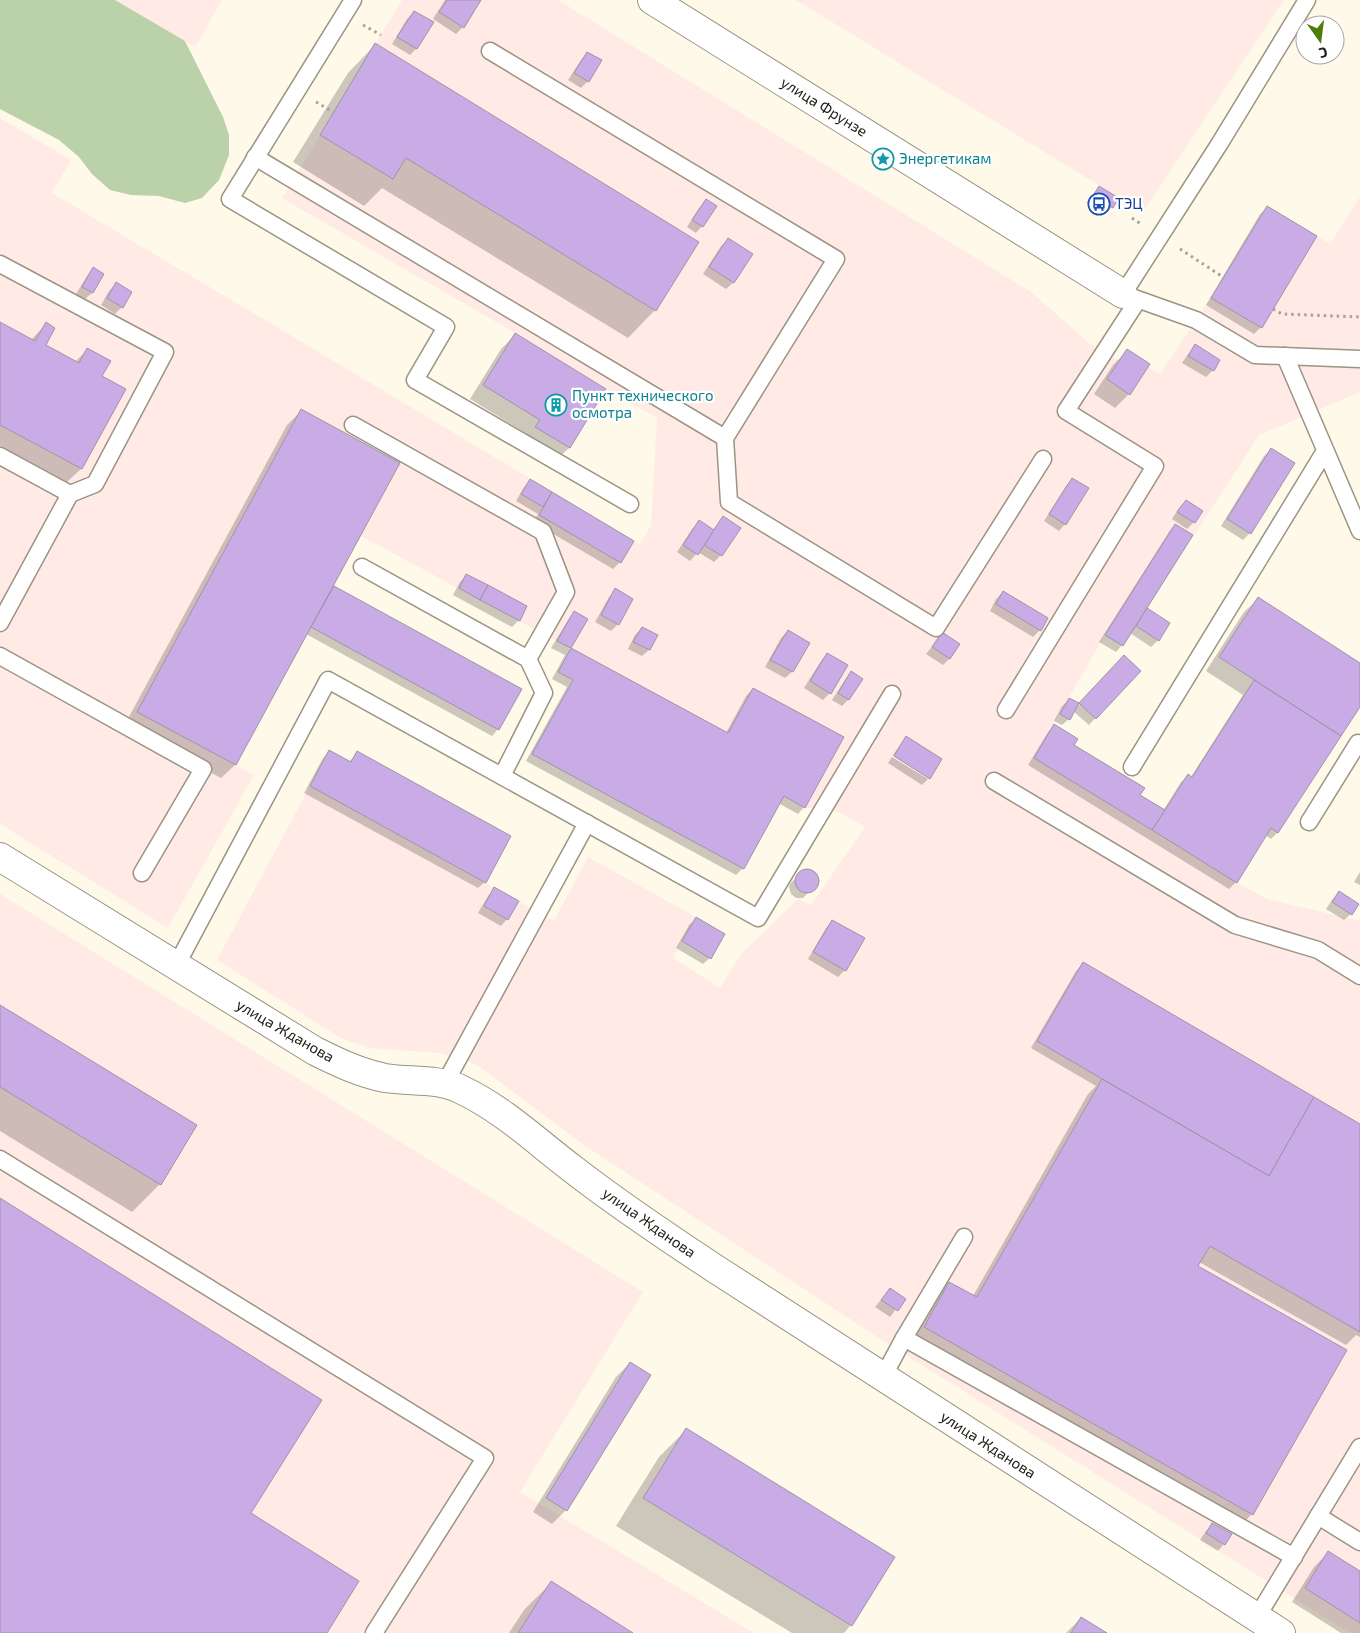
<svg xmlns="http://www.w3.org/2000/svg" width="1360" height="1633" viewBox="0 0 1360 1633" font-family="'Exo 2',sans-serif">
<rect width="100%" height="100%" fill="#fff9e9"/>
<!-- industrial -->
<g fill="#ffeae5">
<path d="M115 0H222L195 47Z"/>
<path d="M402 0H558L1031 292 1089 343 1119 361 1127 349 1150 364 1149 367 1160 374 1211 298 1267 206 1330 244 1360 197V392L1259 435 1123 646 1105 635 1034 757 1237 883 1267 899 1360 921V1633H1350L882 1340 584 1145 476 1064 459 1058 439 1053 371 1048 341 1038 217 960 310 786 554 921 588 857 696 917 673 958 720 988 741 954 798 899 811 905 865 827 840 813 824 808H805L843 737 753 688 728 733 361 536 236 765 254 775 168 928 0 824V118L71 160 52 193 640 544 651 526 657 418 606 389 515 333 282 198Z"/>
<path d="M796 0H1284L1143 212Z"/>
<path d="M0 894 643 1292 520 1492 754 1633H0Z"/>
</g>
<!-- green -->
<path fill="#bad1aa" d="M0 0H115L185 41 223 117 229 135V155L219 180 202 198 185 203 159 196 131 195 110 190 92 174 79 157 59 140 0 109Z"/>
<!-- shadow -->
<g fill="#0003">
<path d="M445 0H480L463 27 456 34 433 19Z"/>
<path d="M414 12 432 23 416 49 410 55 392 44 407 19Z"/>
<path d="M375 45 655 310 628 338 382 188 364 206 293 162 348 73Z"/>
<path d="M587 53 588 81 581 88 568 80 581 60Z"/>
<path d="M1099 187 1112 207 1105 214 1087 203 1093 194Z"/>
<path d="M706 201 702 226 696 233 687 227 699 208Z"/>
<path d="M1267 208 1261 327 1254 334 1206 305 1260 214Z"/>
<path d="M728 240 751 254 733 283 726 289 703 274 721 246Z"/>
<path d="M93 269 102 274 92 293 85 299 76 294 87 276Z"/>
<path d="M116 284 122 307 115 314 101 305 109 291Z"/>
<path d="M0 323 31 340 46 324 44 345 75 362 87 350 101 376 81 469 67 482 0 446Z"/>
<path d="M515 335 604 390 569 448 555 461 522 441 527 434 470 399 501 349Z"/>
<path d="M1195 346 1219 361 1213 370 1206 377 1182 363 1189 353Z"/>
<path d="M1127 351 1129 394 1115 408 1094 394 1113 365Z"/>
<path d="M301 411 330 592 334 588 498 729 492 736 306 634 235 765 221 778 124 726 287 425Z"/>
<path d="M1271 450 1293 463 1250 533 1243 540 1221 526 1264 456Z"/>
<path d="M1073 479 1065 524 1059 531 1044 521 1066 486Z"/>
<path d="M531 481 632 541 620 562 613 569 533 522 538 514 516 501 524 487Z"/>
<path d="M1186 501 1201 511 1194 522 1187 529 1172 519 1179 508Z"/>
<path d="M723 518 739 528 721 555 714 562 698 552 690 561 677 552 692 529 699 522 712 531Z"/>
<path d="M1175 525 1145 609 1169 624 1158 640 1151 647 1130 633 1122 645 1116 652 1099 642 1169 532Z"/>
<path d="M467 575 519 620 512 627 453 595 460 582Z"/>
<path d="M616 590 618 624 611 631 595 622 609 597Z"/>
<path d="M1003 592 1040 630 1033 637 990 611 996 599Z"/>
<path d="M1258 599 1360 665V705L1278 832 1271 839 1265 835 1236 882 1229 889 1028 765 1048 732 1054 726 1073 745 1138 795 1163 811 1181 782 1188 776 1191 777 1243 695 1206 671 1244 612Z"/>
<path d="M574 613 586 619 569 649 726 733 746 696 753 689 804 807 798 814 778 803 743 868 736 875 526 761 567 687 552 679 565 655 551 648 568 620Z"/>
<path d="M642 628 656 635 649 650 642 656 628 649 635 635Z"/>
<path d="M788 631 808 643 792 672 785 678 765 667 781 638Z"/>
<path d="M942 634 959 645 949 659 943 665 926 654Z"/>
<path d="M827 654 830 693 823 700 804 688 821 661Z"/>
<path d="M1117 663 1139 671 1089 725 1073 711 1069 719 1062 725 1054 721 1062 706 1069 700 1079 705Z"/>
<path d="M852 673 861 679 848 700 842 706 832 700 845 680Z"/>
<path d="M906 738 929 777 893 755 900 745Z"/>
<path d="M329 752 349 762 357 753 485 882 478 888 304 793 323 758Z"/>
<path d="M892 757 928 779 922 785 888 763Z"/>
<path d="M802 871H809L817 877V884L803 898H796L791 894 789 887 790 884Z"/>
<path d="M1360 872V885L1354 882Z"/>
<path d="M495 889 507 919 501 926 478 913 488 896Z"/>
<path d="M1339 893 1351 914 1344 920 1326 909 1332 900Z"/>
<path d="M696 919 710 958 703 964 676 948 689 925Z"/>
<path d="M833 921 845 970 838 977 808 959 826 928Z"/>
<path d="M1083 964 1360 1125V1337L1356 1335 1346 1345 1199 1262 1197 1266 1252 1514 1238 1528 910 1342 935 1297 949 1283 973 1296 1088 1094 1096 1086 1031 1048 1076 971Z"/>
<path d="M0 1006 196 1126 160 1184 132 1212 0 1131Z"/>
<path d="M890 1289 904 1299 890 1317 875 1307Z"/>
<path d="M630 1363 566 1510 552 1524 533 1512 616 1377Z"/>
<path d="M686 1430 851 1625 844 1633H792L616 1526 659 1457Z"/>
<path d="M1213 1524 1224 1544 1218 1551 1200 1540 1206 1531Z"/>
<path d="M1328 1553 1360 1573V1633H1341L1292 1602 1314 1567Z"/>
<path d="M551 1583 630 1633H509L524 1610Z"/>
<path d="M1081 1618 1105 1633H1066Z"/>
</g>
<!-- building -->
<g fill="#c9abe6" stroke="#9d95a6">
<path d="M447 0H481L464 28 439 12Z"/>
<path d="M414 11 434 22 417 49 397 37Z"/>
<path d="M375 43 699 242 656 311 406 158 393 179 320 135Z"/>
<path d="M587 52 602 60 589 82 574 73Z"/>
<path d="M1099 186 1119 198 1113 208 1093 196Z"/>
<path d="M706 199 717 206 703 227 692 220Z"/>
<path d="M1267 206 1317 236 1262 328 1211 298Z"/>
<path d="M728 238 753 254 734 283 709 267Z"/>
<path d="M93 267 104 274 93 293 82 287Z"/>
<path d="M116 282 132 292 123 308 107 298Z"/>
<path d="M0 322 35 341 46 322 55 328 46 345 79 363 87 348 111 361 102 376 126 389 82 469 0 425Z"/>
<path d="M515 333 606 389 570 448 535 427 540 420 483 385Z"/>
<path d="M1195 344 1220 360 1214 371 1188 356Z"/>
<path d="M1127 349 1150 364 1130 395 1107 379Z"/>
<path d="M301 409 400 463 236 765 137 712Z"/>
<path d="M1271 448 1295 463 1251 534 1227 519Z"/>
<path d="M1072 478 1089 488 1066 525 1049 514Z"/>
<path d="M530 479 552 492 543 507 521 494Z"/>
<path d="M552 492 634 541 621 563 539 515Z"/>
<path d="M1186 500 1203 511 1195 523 1177 512Z"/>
<path d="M723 516 741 528 722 556 704 545Z"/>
<path d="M699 520 714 530 698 555 683 545Z"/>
<path d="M1175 524 1193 535 1123 646 1105 635Z"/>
<path d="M466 574 488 585 480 600 459 588Z"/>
<path d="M488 585 527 606 520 621 480 600Z"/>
<path d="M334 586 522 689 499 730 311 627Z"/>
<path d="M615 588 633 599 619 625 601 615Z"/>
<path d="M1003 591 1048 618 1041 631 996 604Z"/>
<path d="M1258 597 1360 663V707L1341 736 1219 657Z"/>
<path d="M1147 608 1170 623 1159 641 1136 626Z"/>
<path d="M574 611 588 619 571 648 557 641Z"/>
<path d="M642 627 658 635 650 650 633 642Z"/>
<path d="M788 630 810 643 793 672 770 660Z"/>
<path d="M942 632 960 644 950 659 932 647Z"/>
<path d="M571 648 728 733 753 688 844 737 805 808 784 796 744 869 532 754 573 680 558 672Z"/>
<path d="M827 653 848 665 831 694 810 681Z"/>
<path d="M1124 655 1141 671 1096 719 1079 703Z"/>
<path d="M851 671 863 679 849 700 838 693Z"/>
<path d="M1254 680 1341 736 1278 833 1271 828 1237 883 1152 830 1188 774 1192 777Z"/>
<path d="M1069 698 1079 703 1070 720 1060 714Z"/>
<path d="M1054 724 1078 739 1074 745 1145 788 1140 795 1165 810 1152 830 1034 758Z"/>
<path d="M906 736 942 759 930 779 894 756Z"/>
<path d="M329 750 351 762 357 751 511 836 486 883 310 786Z"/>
<circle cx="807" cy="881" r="12"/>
<path d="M494 887 519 901 508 920 484 906Z"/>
<path d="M1339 891 1359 904 1352 915 1332 902Z"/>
<path d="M696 917 725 934 711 959 682 941Z"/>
<path d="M832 920 865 938 846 971 813 952Z"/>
<path d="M1083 962 1314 1097 1269 1176 1037 1041Z"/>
<path d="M0 1005 197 1125 161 1185 0 1087Z"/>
<path d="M1102 1079 1269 1176 1314 1097 1360 1124V1332L1210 1246 1198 1266 1347 1350 1253 1515 924 1327 949 1282 977 1297Z"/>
<path d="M0 1198 322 1400 251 1513 359 1581 327 1633H0Z"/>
<path d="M890 1288 906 1299 898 1311 881 1300Z"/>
<path d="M630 1362 651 1375 567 1511 546 1498Z"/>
<path d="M686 1428 895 1557 852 1626 643 1498Z"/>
<path d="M1212 1523 1232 1534 1225 1545 1206 1533Z"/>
<path d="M1328 1551 1360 1571V1623L1305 1588Z"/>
<path d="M551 1581 633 1633H518Z"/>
<path d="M1081 1617 1107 1633H1071Z"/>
</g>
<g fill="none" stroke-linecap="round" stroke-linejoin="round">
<!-- lane casing -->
<g stroke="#9c9483" stroke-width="19">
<g id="lane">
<path d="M353 0 230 199 446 327 415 380 630 504"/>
<path d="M1307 0 1220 143 1123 294 1196 320 1255 355 1360 359"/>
<path d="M490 51 836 259 725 438"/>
<path d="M255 157 725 438 729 502 936 628 1043 459"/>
<path d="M0 264 165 352 95 484 70 494"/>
<path d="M1285 356 1360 531"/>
<path d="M353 425 543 532 566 592 528 659"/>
<path d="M0 456 70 494 0 623"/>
<path d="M362 567 528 659 544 693 502 776"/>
<path d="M0 656 203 769 142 873"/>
<path d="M1006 710 1155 466 1066 411 1138 300"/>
<path d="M1132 767 1325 451"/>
<path d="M994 781 1235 925 1318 950 1360 976"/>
<path d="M1309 822 1358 743 1360 744"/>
<path d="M176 966 328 680 758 918 892 694"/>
<path d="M444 1085 587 823"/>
<path d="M0 1159 485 1458 374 1633"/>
<path d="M964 1237 904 1338 1294 1557"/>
<path d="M883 1377 904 1338"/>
<path d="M1318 1516 1360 1542"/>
<path d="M1257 1617 1360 1447"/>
</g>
</g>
<!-- street casing -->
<g stroke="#9c9483" stroke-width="30">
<g id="street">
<path d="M652 0 1123 294"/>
<path d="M0 857 315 1051C337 1062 360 1073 385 1078 410 1082 437 1078 460 1089 503 1109 537 1142 574 1170 619 1205 667 1237 714 1268L1281 1633"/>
</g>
</g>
<!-- path -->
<g stroke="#a8a396" stroke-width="3" stroke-dasharray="2.5 4" stroke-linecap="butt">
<path d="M363 25 381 35"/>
<path d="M316 102 333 112"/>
<path d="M1132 218 1141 224"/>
<path d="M1180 249 1223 277"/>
<path d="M1273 309 1282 314 1360 317"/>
</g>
<!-- lane -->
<use href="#lane" stroke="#fff" stroke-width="16"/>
<!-- street -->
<use href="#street" stroke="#fff" stroke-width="28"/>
</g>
<!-- icons -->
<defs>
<g id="sight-ring" transform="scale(1.125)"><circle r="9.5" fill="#fff" stroke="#0f9aa8" stroke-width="1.5"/><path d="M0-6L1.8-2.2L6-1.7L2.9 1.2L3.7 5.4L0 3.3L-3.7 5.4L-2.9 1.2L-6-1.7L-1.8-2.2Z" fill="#0f9aa8"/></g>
<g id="bus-ring" transform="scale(1.125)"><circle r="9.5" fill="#fff" stroke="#1a4fb4" stroke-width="1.5"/><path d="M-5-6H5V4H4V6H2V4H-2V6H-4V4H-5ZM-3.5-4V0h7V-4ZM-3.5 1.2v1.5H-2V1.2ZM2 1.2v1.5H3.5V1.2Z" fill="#1a4fb4"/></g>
<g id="building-ring" transform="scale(1.125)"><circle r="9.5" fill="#fff" stroke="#0f9aa8" stroke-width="1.5"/><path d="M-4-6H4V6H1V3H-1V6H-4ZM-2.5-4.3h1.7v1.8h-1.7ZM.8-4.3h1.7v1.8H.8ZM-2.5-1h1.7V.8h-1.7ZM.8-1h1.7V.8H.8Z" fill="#0f9aa8"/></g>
</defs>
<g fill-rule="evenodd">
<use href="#sight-ring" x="883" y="159"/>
<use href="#bus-ring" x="1099" y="204"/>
<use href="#building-ring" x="556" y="405"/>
</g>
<g text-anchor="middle" stroke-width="4.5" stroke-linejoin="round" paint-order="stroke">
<!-- street labels -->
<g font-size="15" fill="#232019" stroke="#fff">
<text transform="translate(824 107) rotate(32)" y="5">улица Фрунзе</text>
<text transform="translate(285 1031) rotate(30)" y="5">улица Жданова</text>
<text transform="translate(649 1223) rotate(35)" y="5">улица Жданова</text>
<text transform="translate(988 1445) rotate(33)" y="5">улица Жданова</text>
</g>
<!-- culture labels -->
<g font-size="15" fill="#0d838f" stroke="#fff" text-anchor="start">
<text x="899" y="164">Энергетикам</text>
<text x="572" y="401">Пункт технического<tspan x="572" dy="17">осмотра</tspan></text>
</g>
<!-- transit labels -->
<g font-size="15" fill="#164399" stroke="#fff" text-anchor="start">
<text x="1115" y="209">ТЭЦ</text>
</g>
</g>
<!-- north arrow -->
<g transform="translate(1320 40) rotate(166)"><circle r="24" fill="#ffffff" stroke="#a7a6a3"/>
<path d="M0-4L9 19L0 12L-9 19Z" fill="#4e7d08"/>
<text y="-8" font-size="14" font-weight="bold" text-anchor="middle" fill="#232019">С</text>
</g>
</svg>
